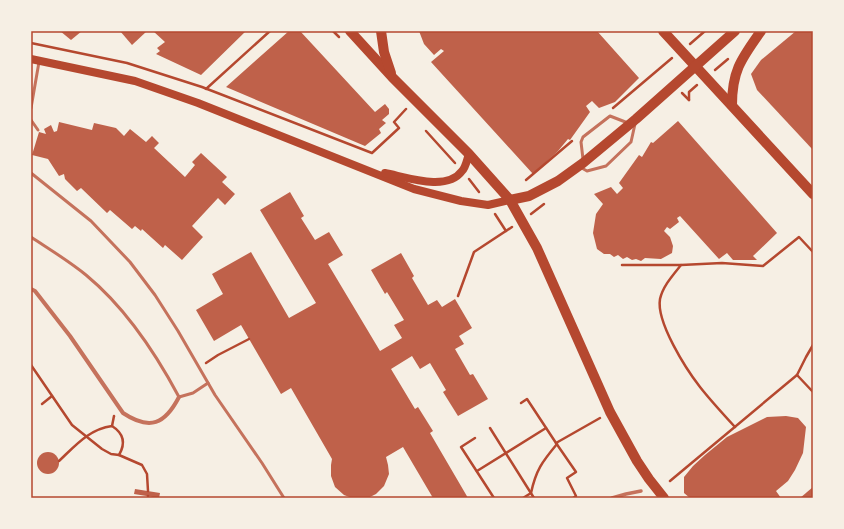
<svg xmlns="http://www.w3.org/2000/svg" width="844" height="529" viewBox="0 0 844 529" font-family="'Golos Text',sans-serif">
<rect width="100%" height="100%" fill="#f6efe4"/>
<!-- building -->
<g fill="#bf614a">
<path d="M60 31H82L71 40Z"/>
<path d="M120 31H147L132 45Z"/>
<path d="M153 31H246L201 75 156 54 160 51 157 48 165 42Z"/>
<path d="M289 31H300L375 112 385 104 389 109V114L382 120 386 123 379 129 381 133 365 146 226 87Z"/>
<path d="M419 31H597L639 78 615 102 599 108 592 101 586 106 590 112 570 140 568 139 558 151 533 174 431 62 444 51 441 49 434 55 424 44Z"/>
<path d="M796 31H813V150L757 90 751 74 761 60Z"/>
<path d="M678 121 777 233 753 256 757 260H733L727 253 719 259 680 216 677 218 679 222 670 229 667 227 664 231 670 237 673 246 672 253 661 259 645 258 641 261 636 259 632 260 627 257 623 259 618 255 614 257 610 254H604L597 249 593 233 596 214 603 204 594 194 611 187 617 194 623 188 619 183 639 155 642 157 651 142 653 143Z"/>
<path d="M59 122 92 130 94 123 116 128 124 136 130 129 146 142 152 136 159 143 154 148 185 177 195 165 192 162 201 153 227 177 222 182 235 194 225 205 218 198 192 226 203 237 182 260 165 245 163 248 142 229 141 231 135 226 132 229 110 210 107 213 81 188 77 191 65 179 64 174 59 176 48 159 32 155 39 132 46 134 44 129 51 125 54 132 57 131Z"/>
<path d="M290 192 304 216 301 218 315 240 329 232 343 255 328 264 380 351 402 338 394 325 404 320 387 292 385 294 371 270 401 253 414 276 412 278 428 305 437 300 442 307 455 299 472 328 459 336 464 344 455 349 470 375 473 374 488 399 458 416 443 392 446 390 430 363 420 369 412 356 391 369 415 409 418 407 433 431 430 433 468 498H433L403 447 386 457 388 465 389 474 384 486 376 494 368 498H352L344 495 335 487 331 476V465L332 459 291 388 281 394 241 325 214 341 196 310 223 294 212 274 251 252 289 318 316 303 260 210Z"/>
<path d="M786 416 798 418 806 427 803 453 795 470 788 481 776 491 781 498H690L684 493V477L693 466 705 455 727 437 767 417Z"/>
<circle cx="48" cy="463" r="11"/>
<path d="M813 487V498H800Z"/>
<path d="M135 489 160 493 159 498 134 494Z"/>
</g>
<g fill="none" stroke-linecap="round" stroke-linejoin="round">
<!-- path -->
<g stroke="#b5482f" stroke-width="2.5">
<path d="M333 31 339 37"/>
<path d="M31 43 127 63 202 87 372 153 399 128 394 122 406 109"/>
<path d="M690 44 705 31"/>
<path d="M715 70 728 59"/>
<path d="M206 89 270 31"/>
<path d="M682 93 689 100"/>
<path d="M689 100V92L697 85"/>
<path d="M613 108 672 58"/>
<path d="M426 131 455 163"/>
<path d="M469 179 479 192"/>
<path d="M526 180 572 141"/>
<path d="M495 214 506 231"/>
<path d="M531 214 544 204"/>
<path d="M622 265H681L722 263 763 266 799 237 813 252"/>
<path d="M681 265C673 275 663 286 660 299 656 322 686 369 700 387 711 401 723 414 735 427"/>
<path d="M458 296 474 252 512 227"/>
<path d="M206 363 218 355 249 339"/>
<path d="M31 365 72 425 102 449 111 454 119 455 142 465 147 474 148 491"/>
<path d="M797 375 813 392"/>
<path d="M521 403 527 399 556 443"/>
<path d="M42 404 52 396"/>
<path d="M112 426 114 416"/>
<path d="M490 428 534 498"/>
<path d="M475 438 461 447 494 498"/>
<path d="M59 461C75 446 89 429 112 426 123 433 126 443 119 455"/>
<path d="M477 471 546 428"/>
<path d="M670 481 797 375 806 357 813 345"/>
<path d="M148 496V498"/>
<path d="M523 498 531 493C536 470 542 462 557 444"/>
<path d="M573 498 576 496 567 478 576 472 556 443 600 418"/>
</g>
<!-- service -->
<g stroke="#c5725c" stroke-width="3">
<path d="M31 108 39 62"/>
<path d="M31 120 38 130"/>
<path d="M583 159 581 142 583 137 610 116 628 123"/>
<path d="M580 167 587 171 606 166 631 142 635 124"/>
<path d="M31 173 91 221 130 262 155 295 178 331 215 395 262 463 284 498"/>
<path d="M31 237C49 249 69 261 86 275 126 308 155 352 179 397L193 393 208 383"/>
</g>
<!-- pedestrian -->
<path stroke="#c5725c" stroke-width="3.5" d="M612 498 626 494 641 491"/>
<!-- minor -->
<path stroke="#c5725c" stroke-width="4" d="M31 289 35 291 70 336 123 413C150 431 165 424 179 397"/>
<!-- secondary -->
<g stroke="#b5482f" stroke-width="8">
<path d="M31 59 135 81 198 103 414 189 461 201 488 205 510 200"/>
<path d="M385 173C406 177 447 192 462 171 466 167 467 159 469 154"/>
</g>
<!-- primary -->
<g stroke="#b5482f" stroke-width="10">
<path d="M350 31 392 77 469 154 510 200 537 248 574 331 610 412 637 461 649 479 664 498"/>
<path d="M381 31 384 52 391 73"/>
<path d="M663 31 813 194"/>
<path d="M732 105C732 70 742 58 761 31"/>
<path d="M510 200 529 196 558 181 583 163 636 119 735 31"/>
</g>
</g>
<!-- border -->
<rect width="844" height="529" fill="none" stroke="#f6efe4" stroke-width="64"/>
<rect x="32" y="32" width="780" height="465" fill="none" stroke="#b5482f" stroke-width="1.5"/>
</svg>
